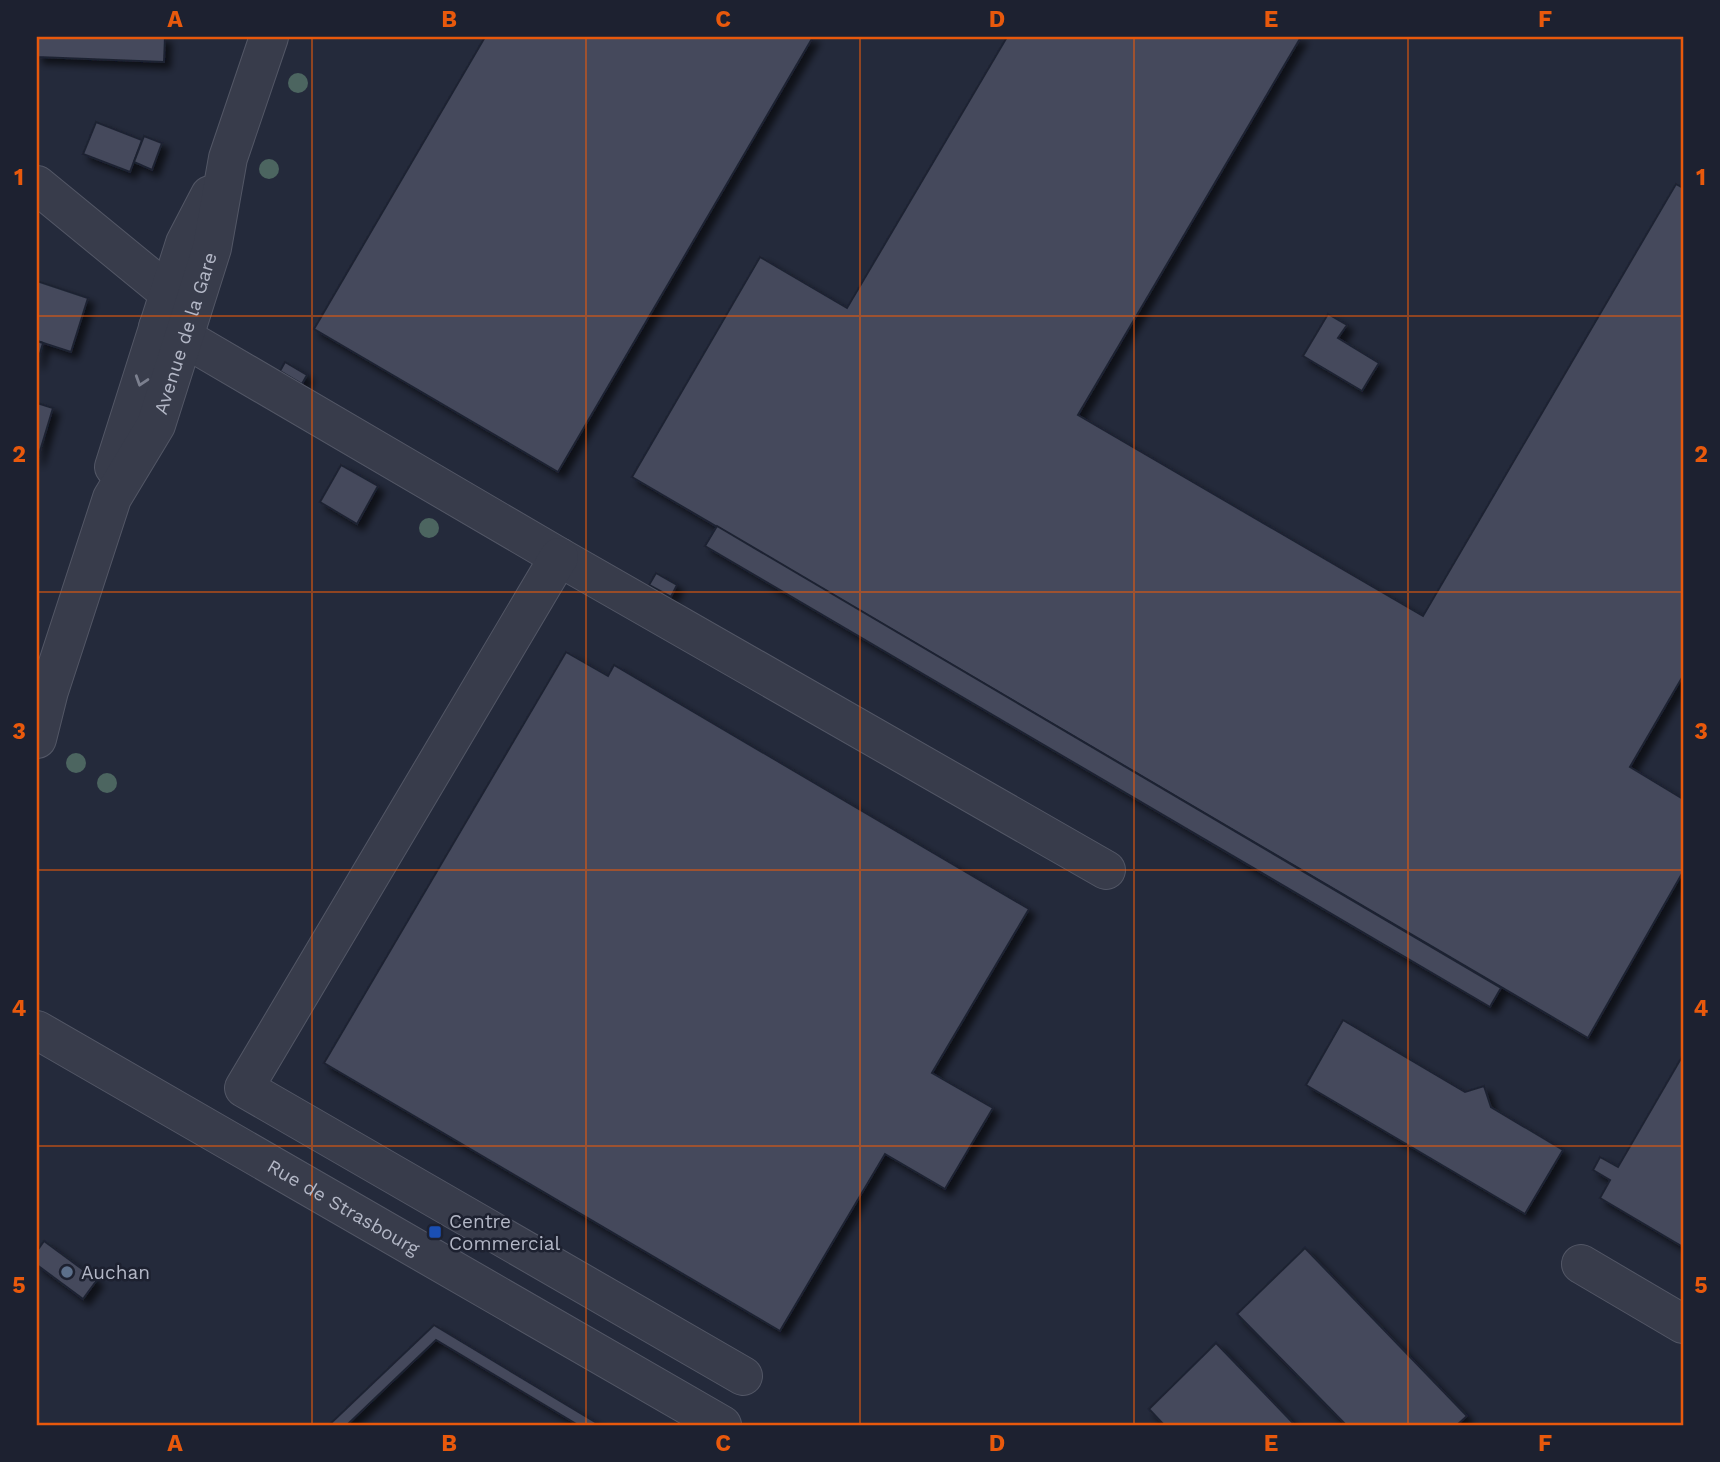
<svg xmlns="http://www.w3.org/2000/svg" width="1720" height="1462" viewBox="0 0 1720 1462" font-family="'Work Sans',sans-serif">
<defs>
<filter id="shadow"><feDropShadow dx="6" dy="6" stdDeviation="3.5" flood-color="#0009"/></filter>
</defs>
<rect width="100%" height="100%" fill="#242a3b"/>
<!-- building -->
<g fill="#44495c" stroke="#1f2332" stroke-width="2" filter="url(#shadow)">
<path d="M37 37H165L164 62 37 57Z"/>
<path d="M485 37H813L558 472 314 329Z"/>
<path d="M1007 37H1301L1078 415 1423 616 1676 184 1683 188V676L1630 767 1683 799V872L1588 1038 632 477 760 257 847 308Z"/>
<path d="M96 122 142 140 130 172 83 154Z"/>
<path d="M144 136 162 143 152 170 134 162Z"/>
<path d="M37 281 88 298 71 352 37 341Z"/>
<path d="M1328 314 1347 325 1338 338 1379 363 1362 391 1303 356Z"/>
<path d="M37 341 43 343 37 364Z"/>
<path d="M285 362 307 375 302 384 280 371Z"/>
<path d="M37 403 53 408 37 461Z"/>
<path d="M341 465 378 486 357 524 320 502Z"/>
<path d="M717 526 1501 988 1490 1007 705 546Z"/>
<path d="M656 573 677 585 671 597 649 585Z"/>
<path d="M566 652 608 676 614 665 1029 909 932 1073 993 1108 945 1189 885 1154 780 1331 324 1063Z"/>
<path d="M1343 1020 1465 1092 1484 1086 1491 1107 1563 1150 1525 1214 1306 1085Z"/>
<path d="M1683 1055V1247L1600 1198 1610 1180 1593 1170 1600 1157 1618 1167Z"/>
<path d="M44 1241 97 1280 83 1299 37 1265V1251Z"/>
<path d="M1305 1248 1467 1416 1457 1425H1346L1237 1314Z"/>
<path d="M434 1325 600 1425H578L436 1340 347 1425H329Z"/>
<path d="M1216 1343 1295 1425H1164L1149 1409Z"/>
</g>
<g fill="none" stroke-linecap="round" stroke-linejoin="round">
<!-- minor casing -->
<g stroke="#535766" stroke-width="40">
<g id="minor">
<path d="M37 185 187 308"/>
<path d="M158 327 183 337 559 557 1106 870"/>
<path d="M114 467 185 243 210 195"/>
<path d="M559 557 244 1088 743 1376"/>
<path id="s1" d="M37 739 49 691 112 498 156 425 212 248 228 158 269 37"/>
<path id="s2" d="M37 1030 722 1425"/>
<path d="M1581 1264 1683 1324"/>
</g>
</g>
<!-- minor -->
<use href="#minor" stroke="#383c4b" stroke-width="38"/>
</g>
<!-- trees -->
<g fill="#4c6560">
<circle cx="298" cy="83" r="10"/>
<circle cx="269" cy="169" r="10"/>
<circle cx="429" cy="528" r="10"/>
<circle cx="76" cy="763" r="10"/>
<circle cx="107" cy="783" r="10"/>
</g>
<!-- one-way arrows -->
<defs><path id="oneway-chevron" d="M-2-3.5L2.5 0L-2 3.5" fill="none" stroke-width="1.6" stroke-linecap="round" stroke-linejoin="round" transform="scale(1.75)"/></defs>
<use stroke="#7c808f" href="#oneway-chevron" transform="translate(141 381) rotate(108)"/>
<!-- grid -->
<path fill="none" stroke="#e8590c" stroke-width="2" stroke-opacity="0.55" d="M312 37V1425M586 37V1425M860 37V1425M1134 37V1425M1408 37V1425M37 316H1683M37 592H1683M37 870H1683M37 1146H1683"/>
<!-- markers -->
<rect fill="#1a4fb4" stroke="#1d2130" stroke-width="2.5" x="428" y="1225" width="14" height="14" rx="3.5"/>
<circle fill="#5c6f8a" stroke="#1d2130" stroke-width="2.5" cx="67" cy="1272" r="7"/>
<g text-anchor="middle" stroke-width="5" stroke-linejoin="round" paint-order="stroke">
<!-- street labels -->
<g font-size="19" fill="#b3b7c6" stroke="#1d2130">
<text dy="7" stroke="none"><textPath href="#s1" startOffset="434">Avenue de la Gare</textPath></text>
<text dy="7" stroke="none"><textPath href="#s2" startOffset="354">Rue de Strasbourg</textPath></text>
</g>
<!-- poi labels -->
<g font-size="19" fill="#b3b7c6" stroke="#1d2130" text-anchor="start">
<text x="449" y="1228">Centre<tspan x="449" dy="22">Commercial</tspan></text>
<text x="81" y="1279">Auchan</text>
</g>
</g>
<!-- border -->
<rect width="1720" height="1462" fill="none" stroke="#1d2130" stroke-width="77"/>
<rect x="38" y="38" width="1644" height="1386" fill="none" stroke="#e8590c" stroke-width="2.5"/>
<g font-size="23" text-anchor="middle" font-weight="bold" fill="#e8590c">
<text x="175" y="27">A</text>
<text x="449" y="27">B</text>
<text x="723" y="27">C</text>
<text x="997" y="27">D</text>
<text x="1271" y="27">E</text>
<text x="1545" y="27">F</text>
<text x="19" y="185">1</text>
<text x="1701" y="185">1</text>
<text x="19" y="462">2</text>
<text x="1701" y="462">2</text>
<text x="19" y="739">3</text>
<text x="1701" y="739">3</text>
<text x="19" y="1016">4</text>
<text x="1701" y="1016">4</text>
<text x="19" y="1293">5</text>
<text x="1701" y="1293">5</text>
<text x="175" y="1451">A</text>
<text x="449" y="1451">B</text>
<text x="723" y="1451">C</text>
<text x="997" y="1451">D</text>
<text x="1271" y="1451">E</text>
<text x="1545" y="1451">F</text>
</g>
</svg>
